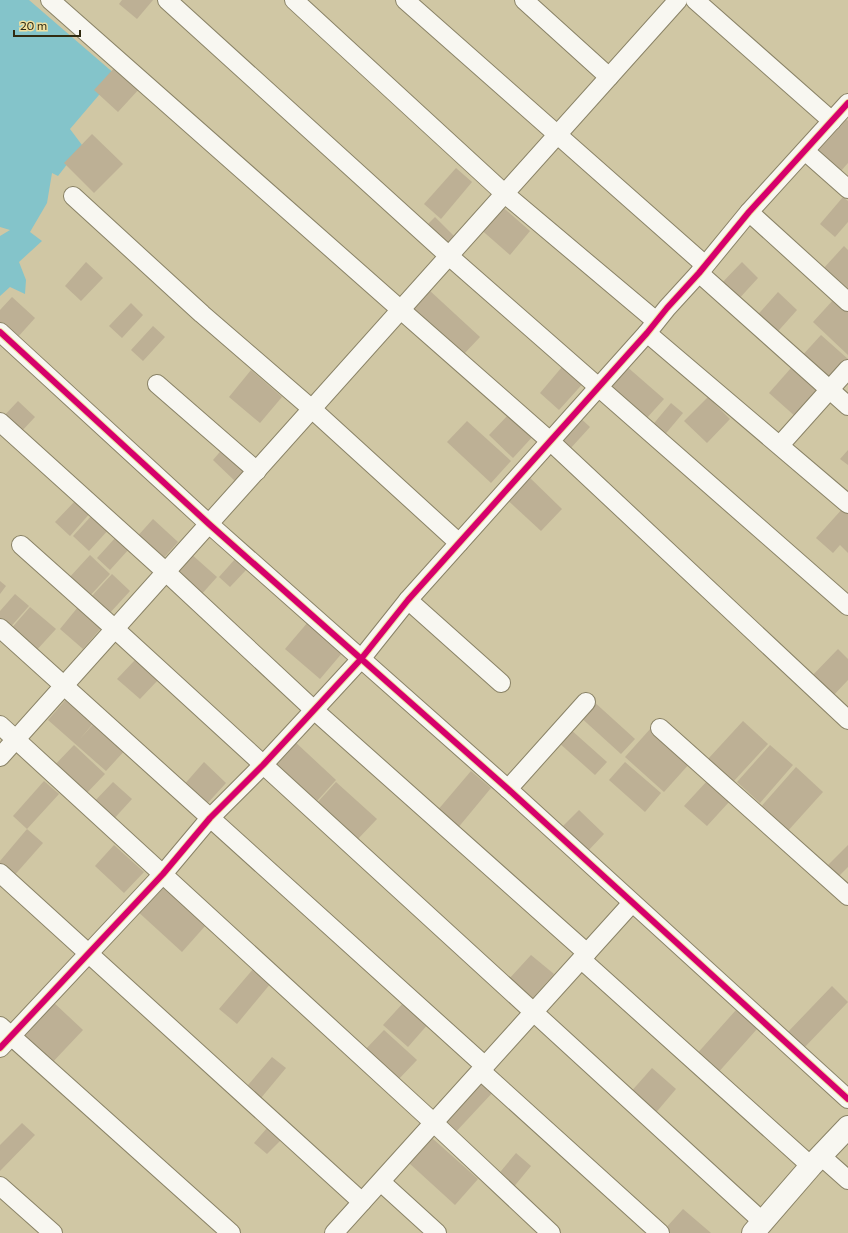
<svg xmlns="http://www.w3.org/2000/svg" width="848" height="1233" viewBox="0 0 848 1233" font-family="Commissioner,sans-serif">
<rect width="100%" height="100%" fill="#d0c7a4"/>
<!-- water -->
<path fill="#84c4ca" d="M0 0H29L116 75 70 129 82 145 58 176 52 173 47 203 30 232 42 241 19 262 26 280 25 294 10 287 0 296V236L10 230 0 227Z"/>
<!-- building -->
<g fill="#bdb095">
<path d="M122 0H153L137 19 119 4Z"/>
<path d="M116 66 140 88 118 112 94 90Z"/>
<path d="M846 119 848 121V163L840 172 817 151Z"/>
<path d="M92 134 123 164 94 193 64 163Z"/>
<path d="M456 168 472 182 441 219 424 204Z"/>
<path d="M843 197 848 201V222L835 237 820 224Z"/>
<path d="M498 203 530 231 510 255 478 227Z"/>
<path d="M435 217 454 236 444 246 425 227Z"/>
<path d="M844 246 848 250V291L823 269Z"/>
<path d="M86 262 103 278 81 301 65 286Z"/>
<path d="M742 262 758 278 736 302 719 286Z"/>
<path d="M429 290 480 337 462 356 411 309Z"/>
<path d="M778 292 797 310 772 338 753 320Z"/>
<path d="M12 297 35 318 17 338 0 323V310Z"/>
<path d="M834 299 848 312V355L813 322Z"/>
<path d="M131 303 143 315 122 338 109 326Z"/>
<path d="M153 326 165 337 143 361 131 350Z"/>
<path d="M821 335 848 359V364L830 384 800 358Z"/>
<path d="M567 361 587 379 559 410 540 393Z"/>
<path d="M625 365 664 399 645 420 607 386Z"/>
<path d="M791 368 818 392 796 417 769 393Z"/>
<path d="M251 370 282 397 260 423 229 397Z"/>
<path d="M708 397 730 419 707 443 684 421Z"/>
<path d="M18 401 35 417 20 433 3 417Z"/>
<path d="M671 403 683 413 662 438 650 428Z"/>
<path d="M511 412 535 434 513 458 489 435Z"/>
<path d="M578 416 590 427 569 450 557 438Z"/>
<path d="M467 421 511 461 491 483 447 442Z"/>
<path d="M225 446 250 469 237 483 213 460Z"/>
<path d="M848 450V465L840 459Z"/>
<path d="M524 472 562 509 541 531 502 495Z"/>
<path d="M77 499 91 512 70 536 55 522Z"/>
<path d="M844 507 848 511V553L840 545 833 553 816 538Z"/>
<path d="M94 513 110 528 89 551 73 536Z"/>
<path d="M153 519 178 542 160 562 135 539Z"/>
<path d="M116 537 129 549 110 570 97 558Z"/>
<path d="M190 553 217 577 200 596 173 572Z"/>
<path d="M90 555 110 574 88 598 68 579Z"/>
<path d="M236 558 247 569 230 587 219 577Z"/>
<path d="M112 574 130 591 108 615 90 598Z"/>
<path d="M0 581 6 586 0 594Z"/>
<path d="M15 594 29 606 7 631 0 624V611Z"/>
<path d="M30 607 56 629 34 653 9 631Z"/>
<path d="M78 607 102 627 83 649 60 629Z"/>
<path d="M308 622 343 652 320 679 285 649Z"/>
<path d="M838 649 848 659V680L831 698 810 678Z"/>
<path d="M135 660 158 680 140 699 117 679Z"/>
<path d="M69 696 96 720 80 739 97 720 127 748 106 771 48 720Z"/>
<path d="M592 700 635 739 621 754 578 715Z"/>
<path d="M743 721 768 744 733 782 708 759Z"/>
<path d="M651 728 690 763 664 792 625 757Z"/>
<path d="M570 729 607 762 595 775 558 742Z"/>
<path d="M293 740 336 780 317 801 274 761Z"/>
<path d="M74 745 105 774 83 797 52 768Z"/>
<path d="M770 745 793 765 760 803 737 782Z"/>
<path d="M204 762 226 783 205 806 183 786Z"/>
<path d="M625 762 661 793 645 812 609 780Z"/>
<path d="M796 767 823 792 786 833 759 809Z"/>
<path d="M471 771 491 788 457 829 437 811Z"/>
<path d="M44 781 59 794 27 829 13 816Z"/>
<path d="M707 781 729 802 707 826 684 806Z"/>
<path d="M113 782 132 799 111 822 92 804Z"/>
<path d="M336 782 377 819 356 841 316 804Z"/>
<path d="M579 810 604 834 586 853 560 829Z"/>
<path d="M27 829 43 843 12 878 0 868V861Z"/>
<path d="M114 845 144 872 124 893 95 866Z"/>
<path d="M848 845V867L838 877 827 866Z"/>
<path d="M159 883 206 925 182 952 135 909Z"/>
<path d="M531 955 554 974 532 999 509 979Z"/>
<path d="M254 968 271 983 237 1024 219 1009Z"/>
<path d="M832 986 848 1002 802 1050 786 1034Z"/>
<path d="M52 1001 83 1030 49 1066 19 1036Z"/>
<path d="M405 1001 429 1023 408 1047 383 1025Z"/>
<path d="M736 1010 757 1029 716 1075 695 1056Z"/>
<path d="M384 1030 417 1060 396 1082 363 1052Z"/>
<path d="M272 1057 286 1068 256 1104 242 1092Z"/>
<path d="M652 1068 676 1089 653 1116 629 1094Z"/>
<path d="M483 1081 494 1091 452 1136 441 1125Z"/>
<path d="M22 1123 35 1135 0 1171V1145Z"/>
<path d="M267 1128 281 1140 267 1154 254 1143Z"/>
<path d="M432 1138 478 1179 455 1205 409 1163Z"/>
<path d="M516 1153 531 1166 512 1189 496 1177Z"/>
<path d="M683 1209 711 1233H667L664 1230Z"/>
</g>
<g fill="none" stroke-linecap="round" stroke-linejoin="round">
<!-- street casing -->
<g stroke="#898266" stroke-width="20">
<g id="street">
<path d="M50 0 401 310 550 441 848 720"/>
<path d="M167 0 449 256 848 606"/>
<path d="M294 0 505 194 656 321"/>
<path d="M405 0 705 265"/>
<path d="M524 0 609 77"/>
<path d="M695 0 832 121"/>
<path d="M805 151 848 189"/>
<path d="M73 196 202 314 312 409 459 543"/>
<path d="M749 212 848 302"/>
<path d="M699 273 848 406"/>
<path d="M0 332 209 524 508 789 848 1099"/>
<path d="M647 333 848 504"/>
<path d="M157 384 257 471"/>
<path d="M0 422 166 572 314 710 587 953"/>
<path d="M780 445 848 369"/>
<path d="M21 545 115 629 763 1222"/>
<path d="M408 600 501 683"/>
<path d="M0 628 485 1066"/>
<path d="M0 725 434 1123 551 1233"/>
<path d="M660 728 848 896"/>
<path d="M0 757 678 0"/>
<path d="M508 789 586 702"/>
<path d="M0 873 362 1202"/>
<path d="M582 960 811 1166"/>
<path d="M0 1026 231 1233"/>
<path d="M0 1048 163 874 210 818 263 765 314 710 361 659 408 600 647 333 667 308 699 273 749 212 848 103"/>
<path d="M481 1071 660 1233"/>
<path d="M821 1156 848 1180"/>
<path d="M381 1182 437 1233"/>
<path d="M0 1186 53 1233"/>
<path d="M334 1233 632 903"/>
</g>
</g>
<!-- secondary casing -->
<g stroke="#898266" stroke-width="24">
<path id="secondary" d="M753 1233 811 1166 848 1127"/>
</g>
<!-- street -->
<use href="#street" stroke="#f8f7f1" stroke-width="18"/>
<!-- secondary -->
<use href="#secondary" stroke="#f8f7f1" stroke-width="22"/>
<!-- cycleway casing -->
<g stroke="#efdf9f" stroke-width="8">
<g id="cycleway">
<path d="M0 332 209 524 508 789 848 1099"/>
<path d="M0 1048 163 874 210 818 263 765 314 710 361 659 408 600 647 333 667 308 699 273 749 212 848 103"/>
</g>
</g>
<!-- cycleway -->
<use href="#cycleway" stroke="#d6006c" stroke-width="6"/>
</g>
<!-- scale -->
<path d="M14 30v6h66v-6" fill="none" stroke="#312b11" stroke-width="2"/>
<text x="20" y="30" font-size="12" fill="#312b11" stroke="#efdf9f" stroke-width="3" paint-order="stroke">20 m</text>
</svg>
